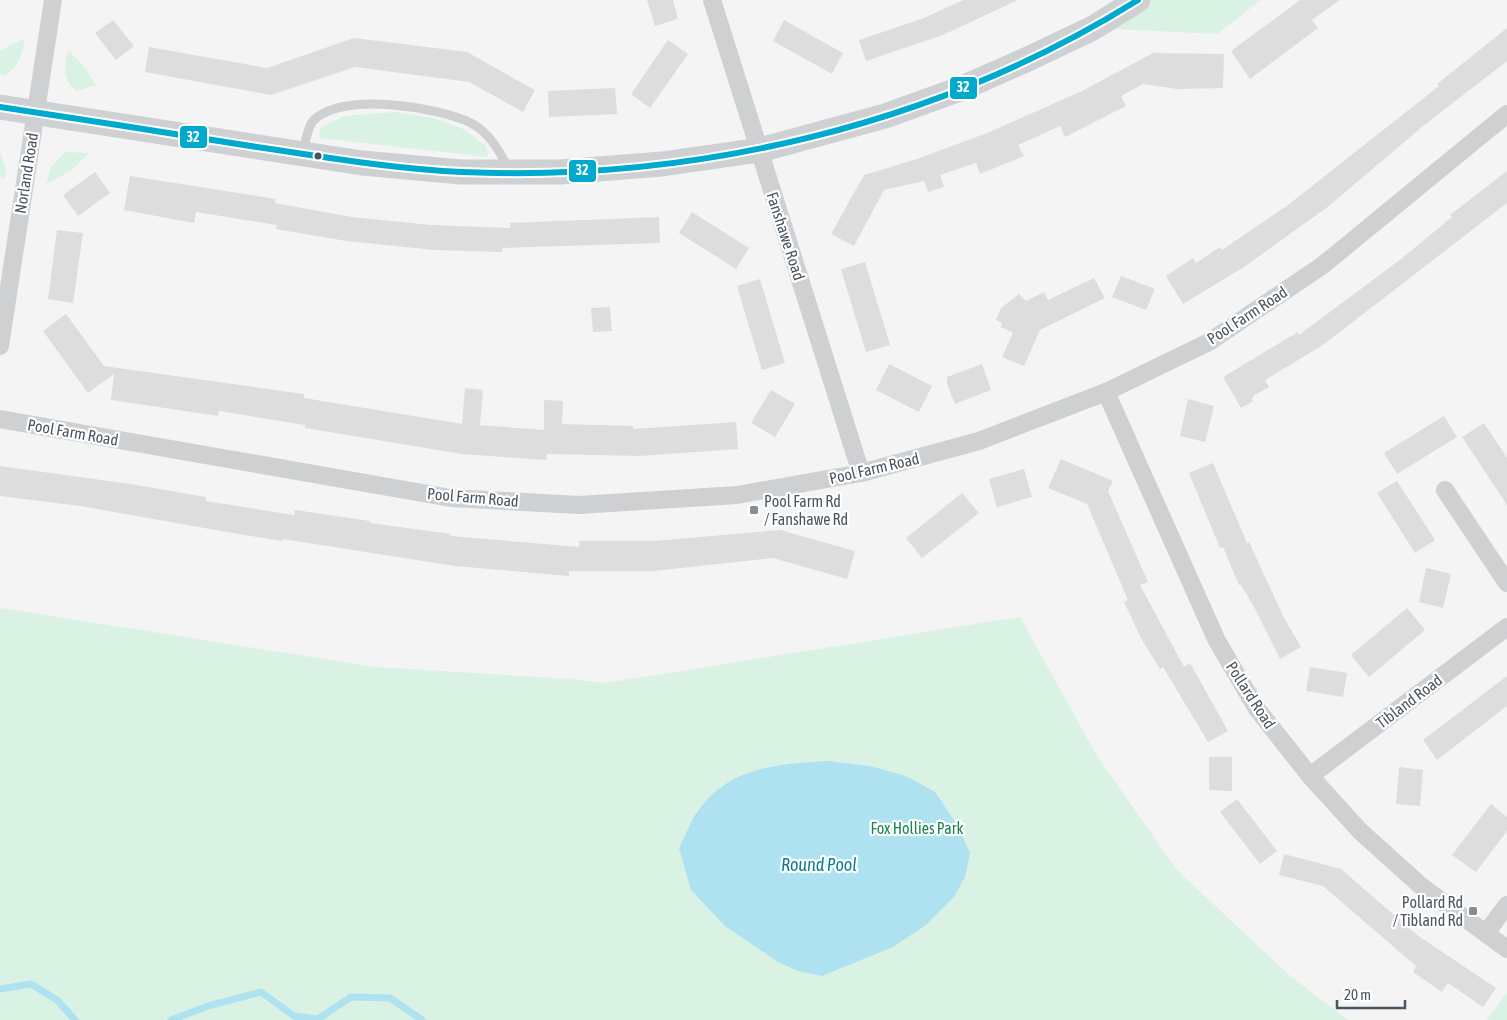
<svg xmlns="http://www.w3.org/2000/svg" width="1507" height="1020" viewBox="0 0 1507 1020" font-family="'Asap Condensed',sans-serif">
<rect width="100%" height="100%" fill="#f4f4f4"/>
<!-- green -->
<g fill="#d9f2e3">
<path d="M1138 0H1261L1217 34 1093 28Z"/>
<path d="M25 38C23 53 18 68 5 75L0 74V51Z"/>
<path d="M68 50 82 64 96 85 76 91C62 79 64 67 68 50Z"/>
<path d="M396 112 434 118 463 129 486 146 488 157 319 138 320 128 344 116Z"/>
<path d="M0 151 6 169 4 180 0 176Z"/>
<path d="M65 152 89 153 71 171 46 184 51 167Z"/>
<path d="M0 608 375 667 569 679 605 683 1020 617 1097 756 1177 870 1288 974 1348 1020H0Z"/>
<path d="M1507 992V1020H1487Z"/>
</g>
<!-- water -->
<path fill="#aee2f0" d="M828 761 870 766 906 776 935 792 958 826 970 853 965 877 954 897 926 925 893 947 822 976 798 971 778 962 725 926 691 890 679 848C686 835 691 818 701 807 733 766 780 764 828 761Z"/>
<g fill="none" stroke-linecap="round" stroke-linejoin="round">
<!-- stream -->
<g stroke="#aee2f0" stroke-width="7">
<path d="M0 989 31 984 57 1000 75 1020"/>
<path d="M171 1020 208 1006 261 992 294 1016 318 1019 351 997 390 998 422 1020"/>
</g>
</g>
<!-- building -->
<g fill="#ddddde">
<path d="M647 0H673L678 19 655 26Z"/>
<path d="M963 0H1018L943 35 866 61 859 40 924 18Z"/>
<path d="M1300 0H1340L1312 20 1318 28 1250 79 1231 51Z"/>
<path d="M113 20 134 46 116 60 95 33Z"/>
<path d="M784 20 843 53 832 74 773 41Z"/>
<path d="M1507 28V61L1423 126 1329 206 1244 267 1183 304 1166 276 1193 258 1196 263 1220 247 1222 250 1288 205 1439 86 1437 84Z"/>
<path d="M354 38 467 52 535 90 523 112 469 82 355 67 271 95 145 72 149 47 267 68Z"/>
<path d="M668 40 688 54 650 108 631 94Z"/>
<path d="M1153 53 1224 54 1223 88 1177 89 1143 84 1121 96 1126 106 1065 137 1060 126 1018 145 1024 156 980 174 976 163 940 175 944 187 928 192 924 181 884 190 854 246 831 234 864 175 917 159 987 133 1082 91Z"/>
<path d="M615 88 617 114 549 117 548 91Z"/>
<path d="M1507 171V203L1323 345 1265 380 1269 387 1253 396 1252 402 1241 408 1223 377 1298 332 1299 335 1401 259 1452 217 1450 215Z"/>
<path d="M95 172 110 193 78 216 63 195Z"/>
<path d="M130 176 276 199 275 203 352 217 431 225 510 228V223L659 217 660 243 502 248V252L435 250 346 241 276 229 277 225 196 212 194 223 124 210Z"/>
<path d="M692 212 749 248 736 269 679 233Z"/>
<path d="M57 230 83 233 73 303 48 299Z"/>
<path d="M865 262 890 345 866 352 841 269Z"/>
<path d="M1121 276 1155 289 1146 310 1112 297Z"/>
<path d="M1094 278 1105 298 1040 330 1024 366 1002 357 1013 333 1001 327 1002 323 996 320 1001 308 1019 294 1026 301 1044 292 1048 300Z"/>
<path d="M760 279 785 363 762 370 737 286Z"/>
<path d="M610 307 612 331 593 332 591 308Z"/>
<path d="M66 314 104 366 282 391 304 394V398L462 424 465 388 483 390 480 425 544 430V400L563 401 562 424 633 426V429L736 422 738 449 640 456 547 454 546 460 462 454 305 428V425L219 411 218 416 111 400 114 374 88 393 43 331Z"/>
<path d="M889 364 932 386 919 412 876 390Z"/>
<path d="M982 364 991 390 955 404 947 384V377Z"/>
<path d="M771 390 795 404 775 437 751 423Z"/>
<path d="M1188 399 1214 406 1205 442 1180 436Z"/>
<path d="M1444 416 1457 437 1397 474 1384 453Z"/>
<path d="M1484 423 1507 458V505L1462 437Z"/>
<path d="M1061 459 1113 481 1108 491 1148 582 1140 585 1184 667 1190 663 1228 731 1208 742 1163 667 1160 669 1142 640 1124 602 1128 600 1087 504 1048 488Z"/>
<path d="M1213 463 1247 543 1249 542 1284 618 1301 647 1280 659 1253 605 1241 585H1239L1223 547 1220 548 1189 473Z"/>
<path d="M0 466 130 484 206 497V501L231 505 294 515 295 510 370 521V523L451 534V536L579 547V541H654L780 530 855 551 847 579 773 558 654 571H569V576L455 566 283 539 282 541 227 532 80 506 0 496Z"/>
<path d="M1024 469 1032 497 997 507 989 479Z"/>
<path d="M1397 481 1435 540 1415 553 1377 493Z"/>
<path d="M962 493 979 513 922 558 906 538Z"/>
<path d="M1426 568 1451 574 1443 608 1419 602Z"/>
<path d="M1407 608 1425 630 1369 677 1351 655Z"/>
<path d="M1310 667 1347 673 1343 697 1306 691Z"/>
<path d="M1507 676V706L1437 760 1423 740Z"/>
<path d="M1209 757H1232V791L1209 790Z"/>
<path d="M1399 767 1423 770 1420 806 1396 804Z"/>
<path d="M1237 799 1277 851 1260 864 1220 812Z"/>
<path d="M1491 804 1507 817V831L1476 872 1452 855Z"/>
<path d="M1284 854 1341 869 1417 935 1496 988 1483 1007 1448 983 1442 992 1413 972 1416 966 1323 886 1279 875Z"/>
</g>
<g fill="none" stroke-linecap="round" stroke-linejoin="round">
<!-- lane -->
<path stroke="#ced0d2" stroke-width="9" d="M303 153C305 144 307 128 313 121 342 91 437 107 471 123 490 133 499 151 509 169"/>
<!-- street -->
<g stroke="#ced0d2" stroke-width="18">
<path d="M712 0 861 473"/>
<path d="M0 346 53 0"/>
<path d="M1106 392 1217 641 1257 709 1310 776 1360 831 1421 886 1507 949"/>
<path d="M0 419 451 498 579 505 737 495 861 473 979 441 1106 392 1209 342 1323 265 1507 114"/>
<path d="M1445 490 1507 583"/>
<path d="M1310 776 1507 627"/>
<path d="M1486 933 1507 905"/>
</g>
<!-- secondary -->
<path stroke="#ced0d4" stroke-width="25" d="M0 107 362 163 461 172H560L662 164 760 150 885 116 960 89 1028 59 1093 28 1138 0"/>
<!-- bus-1 casing -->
<g stroke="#fff" stroke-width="10">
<path id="bus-1" d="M0 107C86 120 171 133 257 147 325 157 393 169 462 172 696 182 938 125 1138 0"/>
</g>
<!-- bus-1 -->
<use href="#bus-1" stroke="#00a9ce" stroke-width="6"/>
</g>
<!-- markers -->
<circle fill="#4a5661" stroke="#fff" stroke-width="2" cx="318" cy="156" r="4.5"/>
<g fill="#868d94" stroke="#fff" stroke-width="2">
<rect x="749" y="505" width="10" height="10" rx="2.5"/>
<rect x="1468" y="906" width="10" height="10" rx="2.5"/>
</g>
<g text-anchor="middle" stroke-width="4.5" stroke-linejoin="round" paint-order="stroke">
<!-- street labels -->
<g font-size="16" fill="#4a5661" stroke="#fff">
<text transform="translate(26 173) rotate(-81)" y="6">Norland Road</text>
<text transform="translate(786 236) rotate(72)" y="6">Fanshawe Road</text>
<text transform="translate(1247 315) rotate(-33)" y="6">Pool Farm Road</text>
<text transform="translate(73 432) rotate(10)" y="6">Pool Farm Road</text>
<text transform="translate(874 468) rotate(-13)" y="6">Pool Farm Road</text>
<text transform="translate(473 497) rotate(5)" y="6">Pool Farm Road</text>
<text transform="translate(1251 695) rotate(57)" y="6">Pollard Road</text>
<text transform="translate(1409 701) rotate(-37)" y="6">Tibland Road</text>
</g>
<!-- poi labels -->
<g font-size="16" fill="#4a5661" stroke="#fff" text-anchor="start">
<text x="764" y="507">Pool Farm Rd<tspan x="764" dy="18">/ Fanshawe Rd</tspan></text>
<text x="1463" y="908" text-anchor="end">Pollard Rd<tspan x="1463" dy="18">/ Tibland Rd</tspan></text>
</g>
<!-- park labels -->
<g font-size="16" fill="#17864f" stroke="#fff">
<text x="917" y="834">Fox Hollies Park</text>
</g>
<!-- water labels -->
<g font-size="18" font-style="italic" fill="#0c7c9b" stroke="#fff">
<text x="819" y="871">Round Pool</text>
</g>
</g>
<g stroke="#fff" stroke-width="2">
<rect x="949" y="76" width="29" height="24" rx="5" fill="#00a9ce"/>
<rect x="179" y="125" width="29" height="24" rx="5" fill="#00a9ce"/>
<rect x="568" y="159" width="29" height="24" rx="5" fill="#00a9ce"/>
</g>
<g font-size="14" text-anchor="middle" font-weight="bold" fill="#fff">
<text x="963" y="92">32</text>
<text x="193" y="142">32</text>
<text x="582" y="175">32</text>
</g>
<!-- scale -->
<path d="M1337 1000v8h68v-8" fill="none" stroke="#4a5661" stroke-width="2.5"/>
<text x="1344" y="1000" font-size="15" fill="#4a5661" stroke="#ffffff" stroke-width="4" paint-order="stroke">20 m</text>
</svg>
